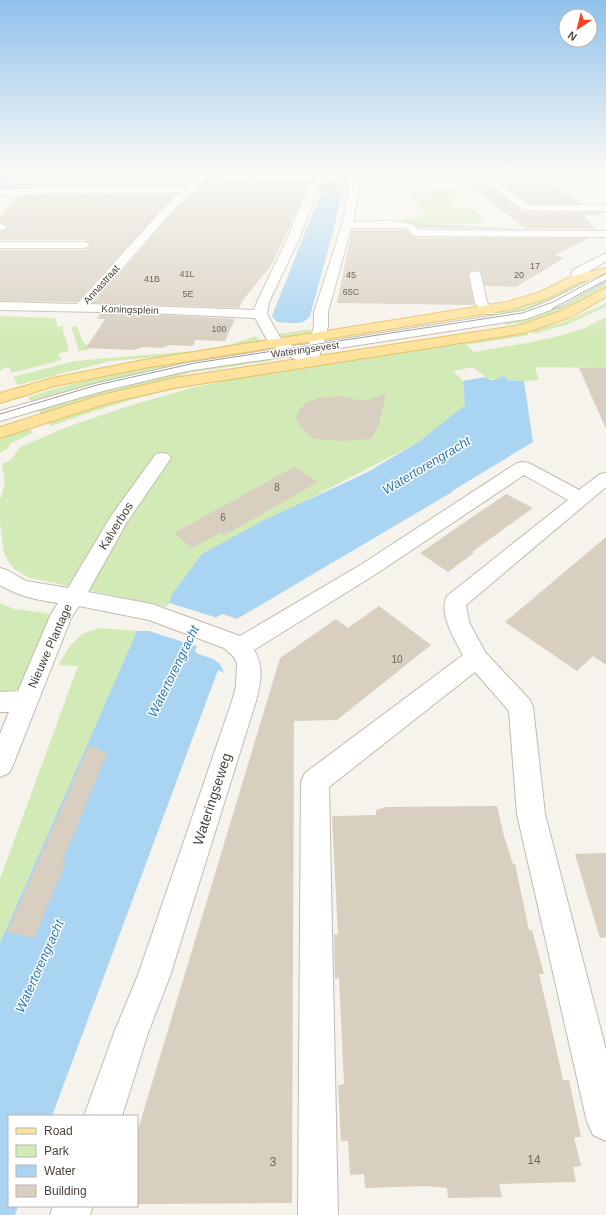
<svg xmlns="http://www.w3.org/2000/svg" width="606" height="1215" viewBox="0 0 606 1215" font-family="Arial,sans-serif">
<rect width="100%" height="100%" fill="#f6f3ec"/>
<!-- green -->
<g fill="#d2eab5">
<path d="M454 187 460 189 461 196 453 199 452 206 471 208 484 218 482 222 472 224H404L403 219 425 217 420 206 408 194 431 193 426 188Z"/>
<path d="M593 278C564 293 535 311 501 315L497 311 571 284Z"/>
<path d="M606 282V289L568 310 522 326 517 323 506 325 505 323C546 316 570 303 606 282Z"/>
<path d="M606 303V307L566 325 534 334 529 331 564 322Z"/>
<path d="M0 316 56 318 57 327 63 326C62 336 69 343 68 352L59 353V357H62L60 358 62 359 52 363 10 373 11 369 6 367 0 371Z"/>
<path d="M606 317V368L538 367 535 369 539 380 524 381 488 379 473 367 453 371 463 381 465 405 421 441 202 554 172 594 169 607 30 578 14 569 4 554 0 522V500L5 483 2 464 11 460 20 447 67 427 132 405 195 387 222 382C209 382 195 385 182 388 137 396 94 411 51 426L46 420 160 388 277 372 525 332 529 335 466 345 474 352 532 342 559 336 584 328Z"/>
<path d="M77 326 82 340 89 348V350L78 351C78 342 72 335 72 327Z"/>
<path d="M311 329 310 334 281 339 278 334Z"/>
<path d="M256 336 261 342 180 355 110 361 18 385 13 377 75 361 194 351 229 345Z"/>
<path d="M263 347 264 350C185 362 108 378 31 401L28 397 75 383 141 369 166 362Z"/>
<path d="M270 359V361L189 373 157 384 42 415 37 409C113 385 191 370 270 359Z"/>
<path d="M30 427 32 433 10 444 7 449 0 453V437Z"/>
<path d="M0 603 14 609 46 613 51 617 20 689 0 692Z"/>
<path d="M100 628 137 631 0 943V879L78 666 58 665 70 646 82 634Z"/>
</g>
<!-- water -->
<g fill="#a9d4f2">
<path d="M8 172 15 173 2 184H183L186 186 0 190V176Z"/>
<path d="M212 177 302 180 312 183 306 187 203 186 198 185 201 182Z"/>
<path d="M333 179 344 181 334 228 310 316C303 327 288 322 277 322L272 316 322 190 318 187 321 184Z"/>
<path d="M503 376 507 378 505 380 524 381 533 442 452 491V492L237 619 223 614 218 616 195 650 196 653 213 659 220 664 224 673 218 670 52 1116H9V1206H18L15 1215H0V943L137 631H149L169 603 172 594 202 554 264 520 366 473 420 441 465 405 463 381 485 377C491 382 496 380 503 376Z"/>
</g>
<!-- pier -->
<path fill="#f6f3ec" d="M169 603 218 618 199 647 149 631Z"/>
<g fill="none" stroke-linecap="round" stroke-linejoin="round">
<!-- canal -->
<path fill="#a9d4f2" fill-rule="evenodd" d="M4 171H18L4 184 0 185V175Z"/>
</g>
<!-- building -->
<g fill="#d8cfc1">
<path d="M332 171H351L348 190 318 192 319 188 327 182 333 181 336 179V177L332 174Z"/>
<path d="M452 171H468L523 212H598L602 215H583L595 229 420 228 410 223 526 229Z"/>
<path d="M482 171H527L546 184H550L582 204H529Z"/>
<path d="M33 173H115L119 176H194L185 185 22 187Z"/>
<path d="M206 180 311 181 308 185 296 214H294L292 222 270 267 243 300 239 308 94 303 169 217 192 193 198 192 201 190 199 187Z"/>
<path d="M176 194 77 302 0 301V250H85L92 246 85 240H0V231L5 230 7 228 5 224 0 223V216L15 196Z"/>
<path d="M352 230H403L408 231 412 236 416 238H589L555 255 564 258 516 287 485 286 480 271 475 270 471 271 468 275 474 305 337 303Z"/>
<path d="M100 314H149L235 319 225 341 195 340 193 346 170 345 162 348 144 347 133 350 86 348 105 319H97Z"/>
<path d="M579 368H606V429Z"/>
<path d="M386 394 379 424 371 439 342 441 314 439 302 429 297 421 296 417 300 409 308 402 319 398 340 396 364 401Z"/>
<path d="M294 467 318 482 223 536 220 533 192 548 174 533Z"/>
<path d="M506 494 533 508 472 552 474 553 448 572 420 553Z"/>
<path d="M606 537V665L593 656 577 671 505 622Z"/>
<path d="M379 606 431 645 337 720 294 721 292 1203 137 1204V1133L280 658 336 619 348 628Z"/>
<path d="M89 745 107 753 62 862H66L34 938 7 932Z"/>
<path d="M497 806 504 836 513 864H515L529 930H532L544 974H539L550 1021 563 1080H569L581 1137H574L581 1166 573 1167 576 1182 499 1184 502 1197 448 1198 447 1188 425 1186 365 1188 364 1174 350 1175 348 1141H341L338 1085 344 1084 339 978 335 979 334 934 338 935 332 816 376 815V810L386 807Z"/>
<path d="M606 853V937L600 938 575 854Z"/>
</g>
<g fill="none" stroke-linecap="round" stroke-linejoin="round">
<!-- minor-tunnel -->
<path stroke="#d4d0c8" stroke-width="10" stroke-dasharray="10 5" stroke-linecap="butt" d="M1 227H25"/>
<!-- minor casing -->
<g stroke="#c2bbae" stroke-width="2">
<g id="minor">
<path d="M115 171H207L321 175 322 171H331L330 175 335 178 333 180 326 181 318 187 299 239 269 302 267 314 281 339 293 346 309 344 314 326V312L342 225 353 171H362L353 222C368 222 411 217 419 230L606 231V237L416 236 412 235 409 230 403 228H351L328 312V326L324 342 523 311 551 300 606 272V281L561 306 526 319 321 351 316 365 311 366 306 365 289 356 187 371 103 391 0 421V411L94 384 187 363 277 349 270 345 255 318 149 313 0 310V302L77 304 160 212 180 192 0 195V189L186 186 198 175 119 174ZM205 178 315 180 309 186 287 239 257 302 254 310 91 304 168 216 191 192 198 191 200 189 197 187Z"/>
<path d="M469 171H479L529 205H606V211L523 210Z"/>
<path d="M528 171H539L549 177H606V183H547Z"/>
<path d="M0 224 5 225 6 227 5 229 0 230Z"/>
<path d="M0 242H85L91 245 85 248H0Z"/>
<path d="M606 253V261L583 275 580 282H572L570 279 573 270Z"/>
<path d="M475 271 479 272 481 275 487 302 495 311 493 314H483L475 303 469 275 471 272Z"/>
<path d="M162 453 168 454 171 458 127 522 88 592 152 604 240 636 362 564 517 463 523 462 529 463 579 490 600 474 606 473V487L466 605 469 622 485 652 530 700 533 707 545 814 606 1050V1141L593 1135 587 1122 517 814 509 711 475 672 329 787 338 1215H298L301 782 305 773 463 655C455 640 438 613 447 596L568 500 524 475 376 574 254 650C264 667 261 682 256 701L170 976 148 1033 122 1116H84L114 1033 138 975 232 701 236 686 237 664 234 657 224 648 149 620 79 606 71 618 13 765 9 773 0 777V734L9 712H0V692L18 691 50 616 58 603C37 600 18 596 0 585V568L7 570 26 581 68 588 111 516 156 454Z"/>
<path d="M53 1206H93L90 1215H50Z"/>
</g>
</g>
<!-- major casing -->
<g stroke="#e6c16a" stroke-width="2">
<g id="major">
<path d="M606 268V276L580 282 548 298 509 310 144 368 55 386 0 403V393L53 378 144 360 507 302 540 292 572 276Z"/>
<path d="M606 288V297L571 317 524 333 174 388 108 403 0 438V427L98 396 174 378 521 325 561 311Z"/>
</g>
</g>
<!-- minor -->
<use href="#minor" fill="#fff" fill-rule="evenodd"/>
<!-- major -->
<use href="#major" fill="#ffe39c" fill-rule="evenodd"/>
<!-- tram -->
<g stroke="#9a9a9a" stroke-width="1">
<path d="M552 309 606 280"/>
<path d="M0 414 97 385 195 363 522 313 553 302 606 273"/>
</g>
</g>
<!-- sky -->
<linearGradient id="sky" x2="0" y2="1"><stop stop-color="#8fc1ec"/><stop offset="0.5" stop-color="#fbfaf6"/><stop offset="1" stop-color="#fbfaf6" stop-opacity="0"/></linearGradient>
<rect width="606" height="341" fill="url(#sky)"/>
<g text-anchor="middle" stroke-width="3" stroke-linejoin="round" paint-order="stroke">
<!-- far-number labels -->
<g font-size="9" fill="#6e675b">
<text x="535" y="269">17</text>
<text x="187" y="277">41L</text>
<text x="351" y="278">45</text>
<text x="519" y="278">20</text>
<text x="152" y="282">41B</text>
<text x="351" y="295">65C</text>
<text x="188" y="297">5E</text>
<text x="219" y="332">100</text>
</g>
<!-- far-street labels -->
<g font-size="10" fill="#4b4439" stroke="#fff">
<text transform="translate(101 284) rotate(-48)" y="4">Annastraat</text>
<text transform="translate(130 309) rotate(2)" y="4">Koningsplein</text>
<text transform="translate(305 349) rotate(-8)" y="4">Wateringsevest</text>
</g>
<!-- number labels -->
<g font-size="10" fill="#6e675b">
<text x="277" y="491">8</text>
<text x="223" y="521">6</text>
<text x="397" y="663">10</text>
</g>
<!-- street labels -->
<g font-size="12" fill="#4b4439" stroke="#fff">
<text transform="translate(116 526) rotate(-58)" y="4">Kalverbos</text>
<text transform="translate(50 646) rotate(-66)" y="4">Nieuwe Plantage</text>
</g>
<!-- near-number labels -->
<g font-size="12" fill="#6e675b">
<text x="534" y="1164">14</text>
<text x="273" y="1166">3</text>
</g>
<!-- water labels -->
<g font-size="13" font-style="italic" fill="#2e7ab2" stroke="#fff">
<text transform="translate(426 465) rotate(-31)" y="5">Watertorengracht</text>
<text transform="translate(173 671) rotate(-64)" y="5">Watertorengracht</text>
<text transform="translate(39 966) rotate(-66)" y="5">Watertorengracht</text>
</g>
<!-- near-street labels -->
<g font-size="14" fill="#4b4439" stroke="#fff">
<text transform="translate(212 799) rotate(-72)" y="5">Wateringseweg</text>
</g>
</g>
<!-- legend -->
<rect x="8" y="1115" width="130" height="92" fill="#ffffff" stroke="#b7b4b0"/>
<rect x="16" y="1128" width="20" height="6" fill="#ffe39c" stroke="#b7b4b0"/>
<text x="44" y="1135" font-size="12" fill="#4b4439">Road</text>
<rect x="16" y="1145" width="20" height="12" fill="#d2eab5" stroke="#b7b4b0"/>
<text x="44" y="1155" font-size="12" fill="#4b4439">Park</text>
<rect x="16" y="1165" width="20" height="12" fill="#a9d4f2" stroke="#b7b4b0"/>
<text x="44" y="1175" font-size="12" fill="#4b4439">Water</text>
<rect x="16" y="1185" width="20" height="12" fill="#d8cfc1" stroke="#b7b4b0"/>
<text x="44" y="1195" font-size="12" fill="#4b4439">Building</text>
<!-- north arrow -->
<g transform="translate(578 28) rotate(215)"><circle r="19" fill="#ffffff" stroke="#b7b4b0"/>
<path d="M0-3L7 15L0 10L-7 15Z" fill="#fc3f1d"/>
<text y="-6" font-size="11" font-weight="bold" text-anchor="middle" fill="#4b4439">N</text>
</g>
</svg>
